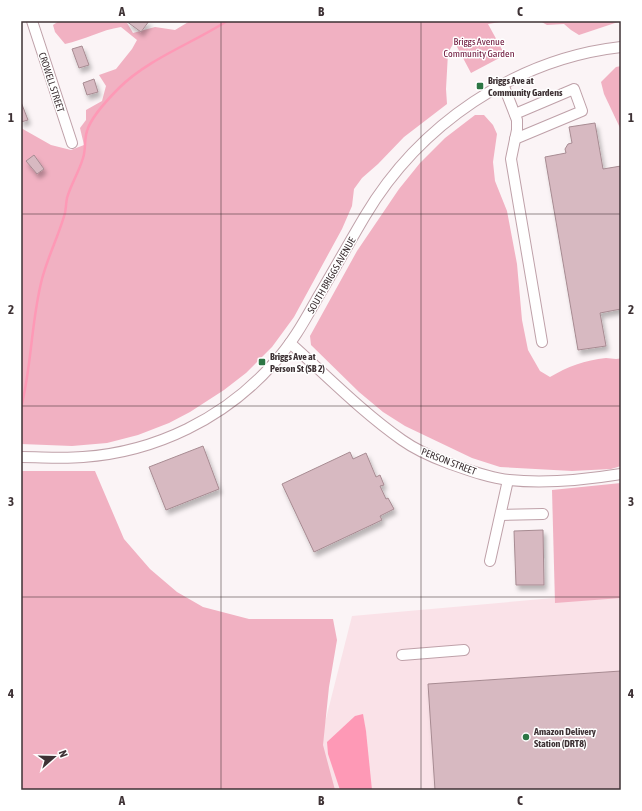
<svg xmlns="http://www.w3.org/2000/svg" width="642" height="811" viewBox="0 0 642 811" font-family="'Asap Condensed',sans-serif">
<defs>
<filter id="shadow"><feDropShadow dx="2.5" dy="4.5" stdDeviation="2" flood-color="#0004"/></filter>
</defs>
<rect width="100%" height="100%" fill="#fbf4f6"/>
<!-- built -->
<path fill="#fae2e8" d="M621 592V790H330L319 746 352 616Z"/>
<!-- green -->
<g fill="#f1b1c2">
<path d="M59 21H126L133 33 155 27 175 30 190 21H506L488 24 505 55 471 73 455 43 453 44 448 53 446 89 447 104 404 137 378 164 362 178 354 189 352 206 342 229 294 317 272 347 246 373 224 390 190 412 169 423 138 435 107 443 72 446 21 444V128L51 145 71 150 84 145 80 128 86 120V110L102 101 106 86 99 75 116 69 132 49 137 40 121 27C101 30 84 40 65 44L55 32 53 25Z"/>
<path d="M540 21H621L579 35 571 30 564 24 547 25Z"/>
<path d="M621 66V130L604 94 601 82 616 67Z"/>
<path d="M475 115H484L493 125 497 134 493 162 495 181 507 211 517 264 522 320 528 350 540 371 550 377C567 367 585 360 606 358 611 358 616 360 621 358V466L611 469 572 471 500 467 472 458 405 426 383 412 359 392 311 345 310 336 357 251 399 189 420 163 445 138Z"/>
<path d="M21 471H95L124 539 150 569 177 592 203 607 249 619H333L337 640 329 687 323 745 335 790H25L21 788Z"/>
<path d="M621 483V598L555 603 552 490Z"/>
</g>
<!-- water -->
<path fill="#fe99b6" d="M363 714 366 731 372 790H340L328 754 327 742 355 716Z"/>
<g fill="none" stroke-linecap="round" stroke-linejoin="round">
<!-- stream -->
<path stroke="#fe99b6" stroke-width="2.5" d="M21 408C32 365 31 321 42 279 48 256 59 235 65 213 66 208 66 203 67 198 71 184 79 172 83 158 86 150 84 140 87 131 91 117 108 99 119 88 148 59 193 43 227 21"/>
</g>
<!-- building -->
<g fill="#d7b9c1" stroke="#a78b92" filter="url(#shadow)">
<path d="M126 21H149L141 32Z"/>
<path d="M82 46 89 65 79 68 72 49Z"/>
<path d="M94 79 98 92 87 95 83 83Z"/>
<path d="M21 102 28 120 21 122Z"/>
<path d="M595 123 603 169 621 166V309L600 313 606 346 578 350 545 157 566 153 565 149 568 144 572 143 569 127Z"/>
<path d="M34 155 44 169 37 174 26 161Z"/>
<path d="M203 446 219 489 166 510 149 467Z"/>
<path d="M350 452 353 459 366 453 376 477 380 475 384 485 380 486 386 499 388 498 394 509 380 516 382 520 314 552 282 484Z"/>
<path d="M543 530 544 585H516L514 531Z"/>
<path d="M621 671V790H435L428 684Z"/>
</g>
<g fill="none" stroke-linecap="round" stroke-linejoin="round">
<!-- minor casing -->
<g stroke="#bfa1a9" stroke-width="12">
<g id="minor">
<path d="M32 21 72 143"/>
<path d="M503 84 517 120V130L511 159 542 342"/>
<path d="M515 139 582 111 574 89 515 114"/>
<path d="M290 343C327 376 362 412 402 440 416 450 432 457 448 463 468 470 489 478 509 480 547 484 584 480 621 474"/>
<path d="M21 457C42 457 62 459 83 457 156 452 225 418 273 364 292 344 305 320 318 297 334 270 349 243 365 216 419 125 515 59 621 47"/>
<path d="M501 515 543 514"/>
<path d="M490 561 508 480"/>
<path d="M402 655 464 650"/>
</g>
</g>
<!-- minor -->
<use href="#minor" stroke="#fff" stroke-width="10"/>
</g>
<!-- grid -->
<path fill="none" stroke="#3e3235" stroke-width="1" stroke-opacity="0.55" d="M221 21V790M421 21V790M21 214H621M21 406H621M21 597H621"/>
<!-- markers -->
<g fill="#2c7644" stroke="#fff" stroke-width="1.5">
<rect x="476" y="82" width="8" height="8" rx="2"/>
<rect x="258" y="358" width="8" height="8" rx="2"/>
<circle cx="526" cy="737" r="4"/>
</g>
<g text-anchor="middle" stroke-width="3" stroke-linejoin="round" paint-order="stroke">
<!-- park labels -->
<g font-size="10" fill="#670e34" stroke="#fff">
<text x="479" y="45">Briggs Avenue<tspan x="479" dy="12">Community Garden</tspan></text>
</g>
<!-- poi labels -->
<g font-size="10" font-weight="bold" fill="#3e3235" stroke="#fff" text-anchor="start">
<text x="488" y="84">Briggs Ave at<tspan x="488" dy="12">Community Gardens</tspan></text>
<text x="270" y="360">Briggs Ave at<tspan x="270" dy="12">Person St (SB 2)</tspan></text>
<text x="534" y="735">Amazon Delivery<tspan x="534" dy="12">Station (DRT8)</tspan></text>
</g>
<!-- street labels -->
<g font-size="10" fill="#3e3235" stroke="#fff">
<text transform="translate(52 82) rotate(72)" y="4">CROWELL STREET</text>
<text transform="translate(331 275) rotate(-60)" y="4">SOUTH BRIGGS AVENUE</text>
<text transform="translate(449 461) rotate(21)" y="4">PERSON STREET</text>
</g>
</g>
<!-- border -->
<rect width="642" height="811" fill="none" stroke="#ffffff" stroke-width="44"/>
<!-- north arrow -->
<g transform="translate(54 757) rotate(70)" stroke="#ffffff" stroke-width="3" paint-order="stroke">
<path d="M0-3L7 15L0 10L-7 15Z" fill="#3e3235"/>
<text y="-6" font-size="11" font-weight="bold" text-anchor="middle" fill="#3e3235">N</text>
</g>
<rect x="22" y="22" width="598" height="767" fill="none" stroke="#3e3235" stroke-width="1.5"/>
<g font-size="13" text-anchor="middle" font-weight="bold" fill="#3e3235">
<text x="122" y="16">A</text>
<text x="321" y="16">B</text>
<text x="520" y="16">C</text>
<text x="11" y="122">1</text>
<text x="631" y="122">1</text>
<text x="11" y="314">2</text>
<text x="631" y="314">2</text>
<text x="11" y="506">3</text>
<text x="631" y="506">3</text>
<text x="11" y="698">4</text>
<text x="631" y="698">4</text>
<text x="122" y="805">A</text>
<text x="321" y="805">B</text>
<text x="520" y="805">C</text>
</g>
</svg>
